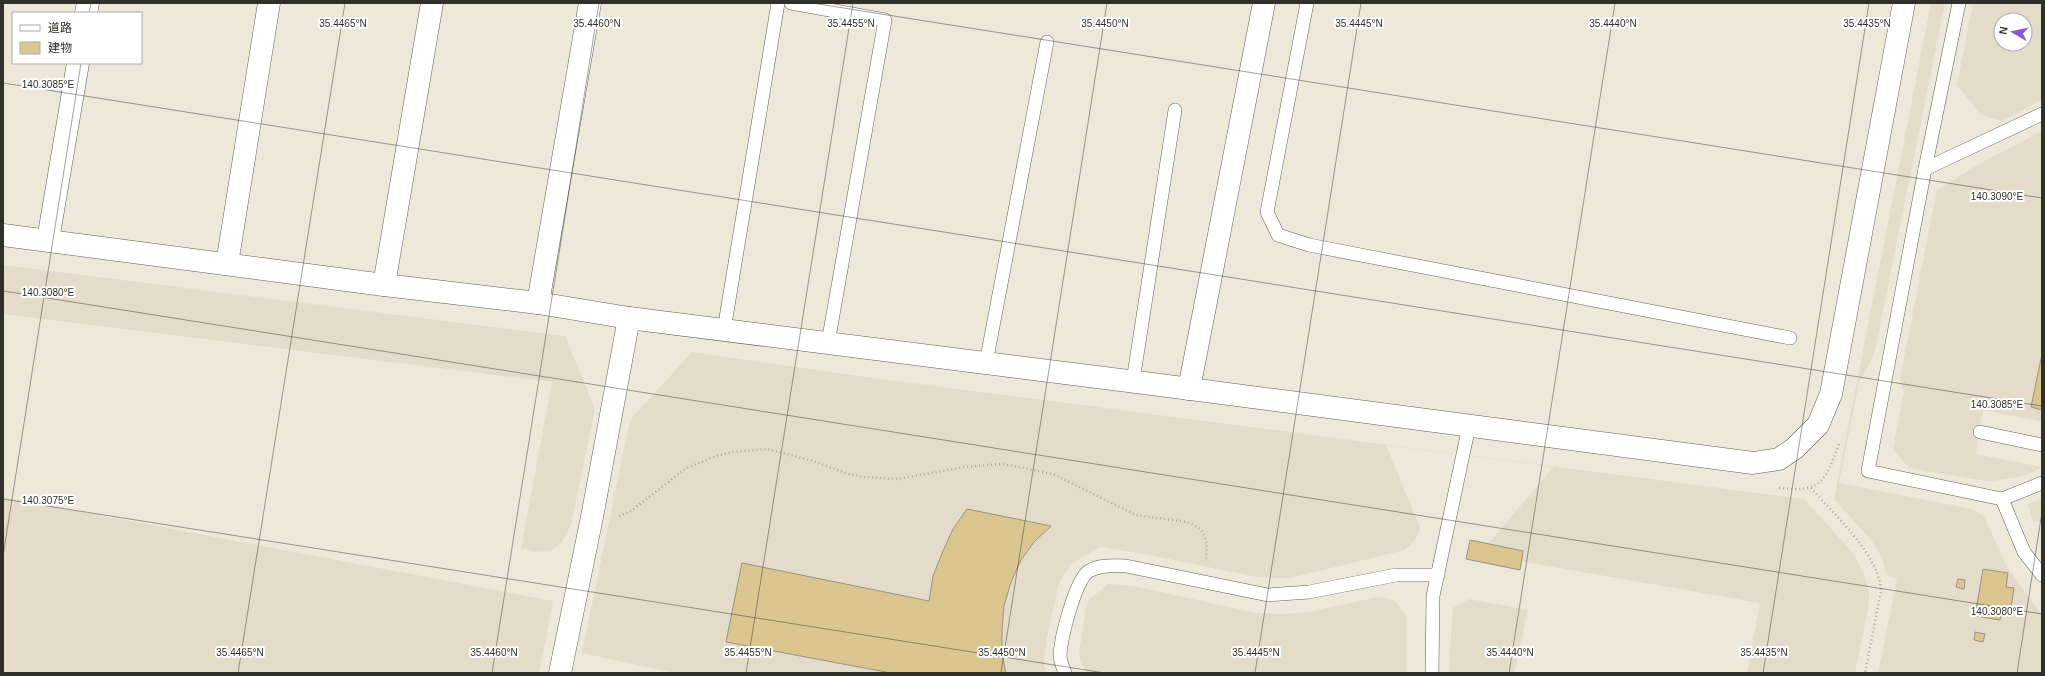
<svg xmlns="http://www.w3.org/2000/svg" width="2045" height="676" viewBox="0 0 2045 676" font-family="Arial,'Noto Sans JP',sans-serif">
<rect width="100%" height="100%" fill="#ede8d9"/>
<!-- built -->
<g fill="#e4dcc8" fill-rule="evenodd">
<path d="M1931 3H1945L1874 355 1859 383 1839 483 1972 509 1984 516 2007 567 2042 615V673H1878L1897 578 1887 576 1882 558 1872 541 1834 499Z"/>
<path d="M1973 3H2042V100L2002 121 1981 115 1957 85ZM2001 20H2025V44H2001Z"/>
<path d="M2042 131V422L1983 410 1976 454 2042 467 2032 473 2018 477 1992 481 1978 480 1909 468 1893 449 1904 392 1900 378 1937 190 1984 161Z"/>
<path d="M3 265 565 336 595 409 571 525 562 542 552 550 537 552 521 549 552 382 3 314Z"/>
<path d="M692 352 858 376 1804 499 1853 553 1865 577 1869 593V604L1855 673H1747L1760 603 1479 554 1554 467 1386 445 1420 528 1415 540 1405 550 1290 578 1257 577 1144 554 1100 547 1070 565 1059 583 1046 643 1044 663 1046 673H675L582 653 630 420Z"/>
<path d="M3 497 553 601 539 673H3Z"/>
<path d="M2042 498V523L2033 521 2028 504Z"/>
<path d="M1108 584 1134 586 1256 613 1282 614 1308 612 1378 597 1394 600 1404 612 1406 617V673H1087L1081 663 1079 653 1086 609 1089 600Z"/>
<path d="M1469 599 1528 610 1514 673H1450L1449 662 1453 608Z"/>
</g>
<!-- building -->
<g fill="#dac68e" stroke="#989386">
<path d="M2042 354V410L2031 407Z"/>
<path d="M967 509 1051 526 1034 542 1021 560 1011 582 1004 606 1002 630V655L1006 673H891L726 642 742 563 929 601 933 576 943 551 953 529Z"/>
<path d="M1470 540 1523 551 1520 570 1466 559Z"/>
<path d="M1983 569 2008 573 2006 587 2014 588 2011 608 2003 607 2000 620 1975 616Z"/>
<path d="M1958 579 1965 580 1964 589 1956 587Z"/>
<path d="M1975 632 1985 634 1983 642 1974 640Z"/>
</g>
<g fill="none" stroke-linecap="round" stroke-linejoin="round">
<!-- service casing -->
<g stroke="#635e52" stroke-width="14">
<g id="service">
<path d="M791 3 885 20 828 343"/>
<path d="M1307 3 1267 212 1278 235 1309 245 1790 338"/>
<path d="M1959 3 1925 169 1868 471 2002 499 2042 483"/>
<path d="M1925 169 2042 114"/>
<path d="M724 330 778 3"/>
<path d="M986 363 1047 42"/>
<path d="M1133 381 1175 110"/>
<path d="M1980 432 2042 445"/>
<path d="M2002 499 2024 552 2042 575"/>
<path d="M1065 673C1063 668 1060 660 1060 655 1061 638 1075 580 1089 571 1101 564 1113 566 1126 566L1268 595 1309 592 1396 575H1438"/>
<path d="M1432 673 1433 596 1469 426"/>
</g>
</g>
<!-- minor casing -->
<g stroke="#635e52" stroke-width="23">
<g id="minor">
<path d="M86 13 88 3"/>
<path d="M48 240 78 63"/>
<path d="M227 264 269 3"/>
<path d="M384 285 432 3"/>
<path d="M538 303 590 3"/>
<path d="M1189 389 1264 3"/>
<path d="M560 673 592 517 629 318"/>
</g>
</g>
<!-- tertiary casing -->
<g stroke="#635e52" stroke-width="23">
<path id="tertiary" d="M3 235 384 285 538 303 629 318 1160 385 1753 463 1779 459 1795 448 1818 425 1831 394 1904 3"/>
</g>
<!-- path -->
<g stroke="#aba79c" stroke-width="2.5" stroke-dasharray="1 3" stroke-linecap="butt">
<path d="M1779 488C1822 493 1825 481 1839 444"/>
<path d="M1811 488C1835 516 1879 554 1881 591L1865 673"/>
<path d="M619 516 631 511 685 469 716 456 733 452 767 449 813 461 848 474 864 477 898 479 964 467 1001 464 1025 468 1055 475 1136 515 1187 522C1206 529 1208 539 1206 559"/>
</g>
<!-- service -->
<use href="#service" stroke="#fff" stroke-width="13"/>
<!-- minor -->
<use href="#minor" stroke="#fff" stroke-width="22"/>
<!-- tertiary -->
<use href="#tertiary" stroke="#fff" stroke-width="22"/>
</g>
<!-- ticks -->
<path fill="none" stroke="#312f2a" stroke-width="1" stroke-opacity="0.45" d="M812 3 2042 198M89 13 91 3M3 83 2042 406M3 291 2042 614M3 499 1105 673M3 556 81 63M238 673 345 3M492 673 599 3M746 673 853 3M1001 673 1107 3M1255 673 1361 3M1509 673 1615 3M1763 673 1869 3M2017 673 2042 512"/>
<g font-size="10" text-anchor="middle" fill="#312f2a" stroke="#fff" stroke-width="4" stroke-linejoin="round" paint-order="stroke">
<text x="343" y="27">35.4465°N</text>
<text x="597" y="27">35.4460°N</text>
<text x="851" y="27">35.4455°N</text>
<text x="1105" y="27">35.4450°N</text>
<text x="1359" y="27">35.4445°N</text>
<text x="1613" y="27">35.4440°N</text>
<text x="1867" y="27">35.4435°N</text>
<text x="48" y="88">140.3085°E</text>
<text x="1997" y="200">140.3090°E</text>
<text x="48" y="296">140.3080°E</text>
<text x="1997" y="408">140.3085°E</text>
<text x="48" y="504">140.3075°E</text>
<text x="1997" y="615">140.3080°E</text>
<text x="240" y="656">35.4465°N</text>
<text x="494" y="656">35.4460°N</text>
<text x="748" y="656">35.4455°N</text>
<text x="1002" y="656">35.4450°N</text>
<text x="1256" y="656">35.4445°N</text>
<text x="1510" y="656">35.4440°N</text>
<text x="1764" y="656">35.4435°N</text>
</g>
<!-- border -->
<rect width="2045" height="676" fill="none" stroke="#312f2a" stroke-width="8"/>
<!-- legend -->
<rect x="12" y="12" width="130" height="52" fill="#ffffff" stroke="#adacaa"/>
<rect x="20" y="25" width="20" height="6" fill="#ffffff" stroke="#adacaa"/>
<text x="48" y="32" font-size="12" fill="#312f2a">道路</text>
<rect x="20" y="42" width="20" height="12" fill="#dac68e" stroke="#adacaa"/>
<text x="48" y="52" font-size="12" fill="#312f2a">建物</text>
<!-- north arrow -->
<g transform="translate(2013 32) rotate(279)"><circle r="19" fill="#ffffff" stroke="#adacaa"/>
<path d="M0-3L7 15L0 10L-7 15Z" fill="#8a57cf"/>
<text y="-6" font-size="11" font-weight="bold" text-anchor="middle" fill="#312f2a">N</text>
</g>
</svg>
